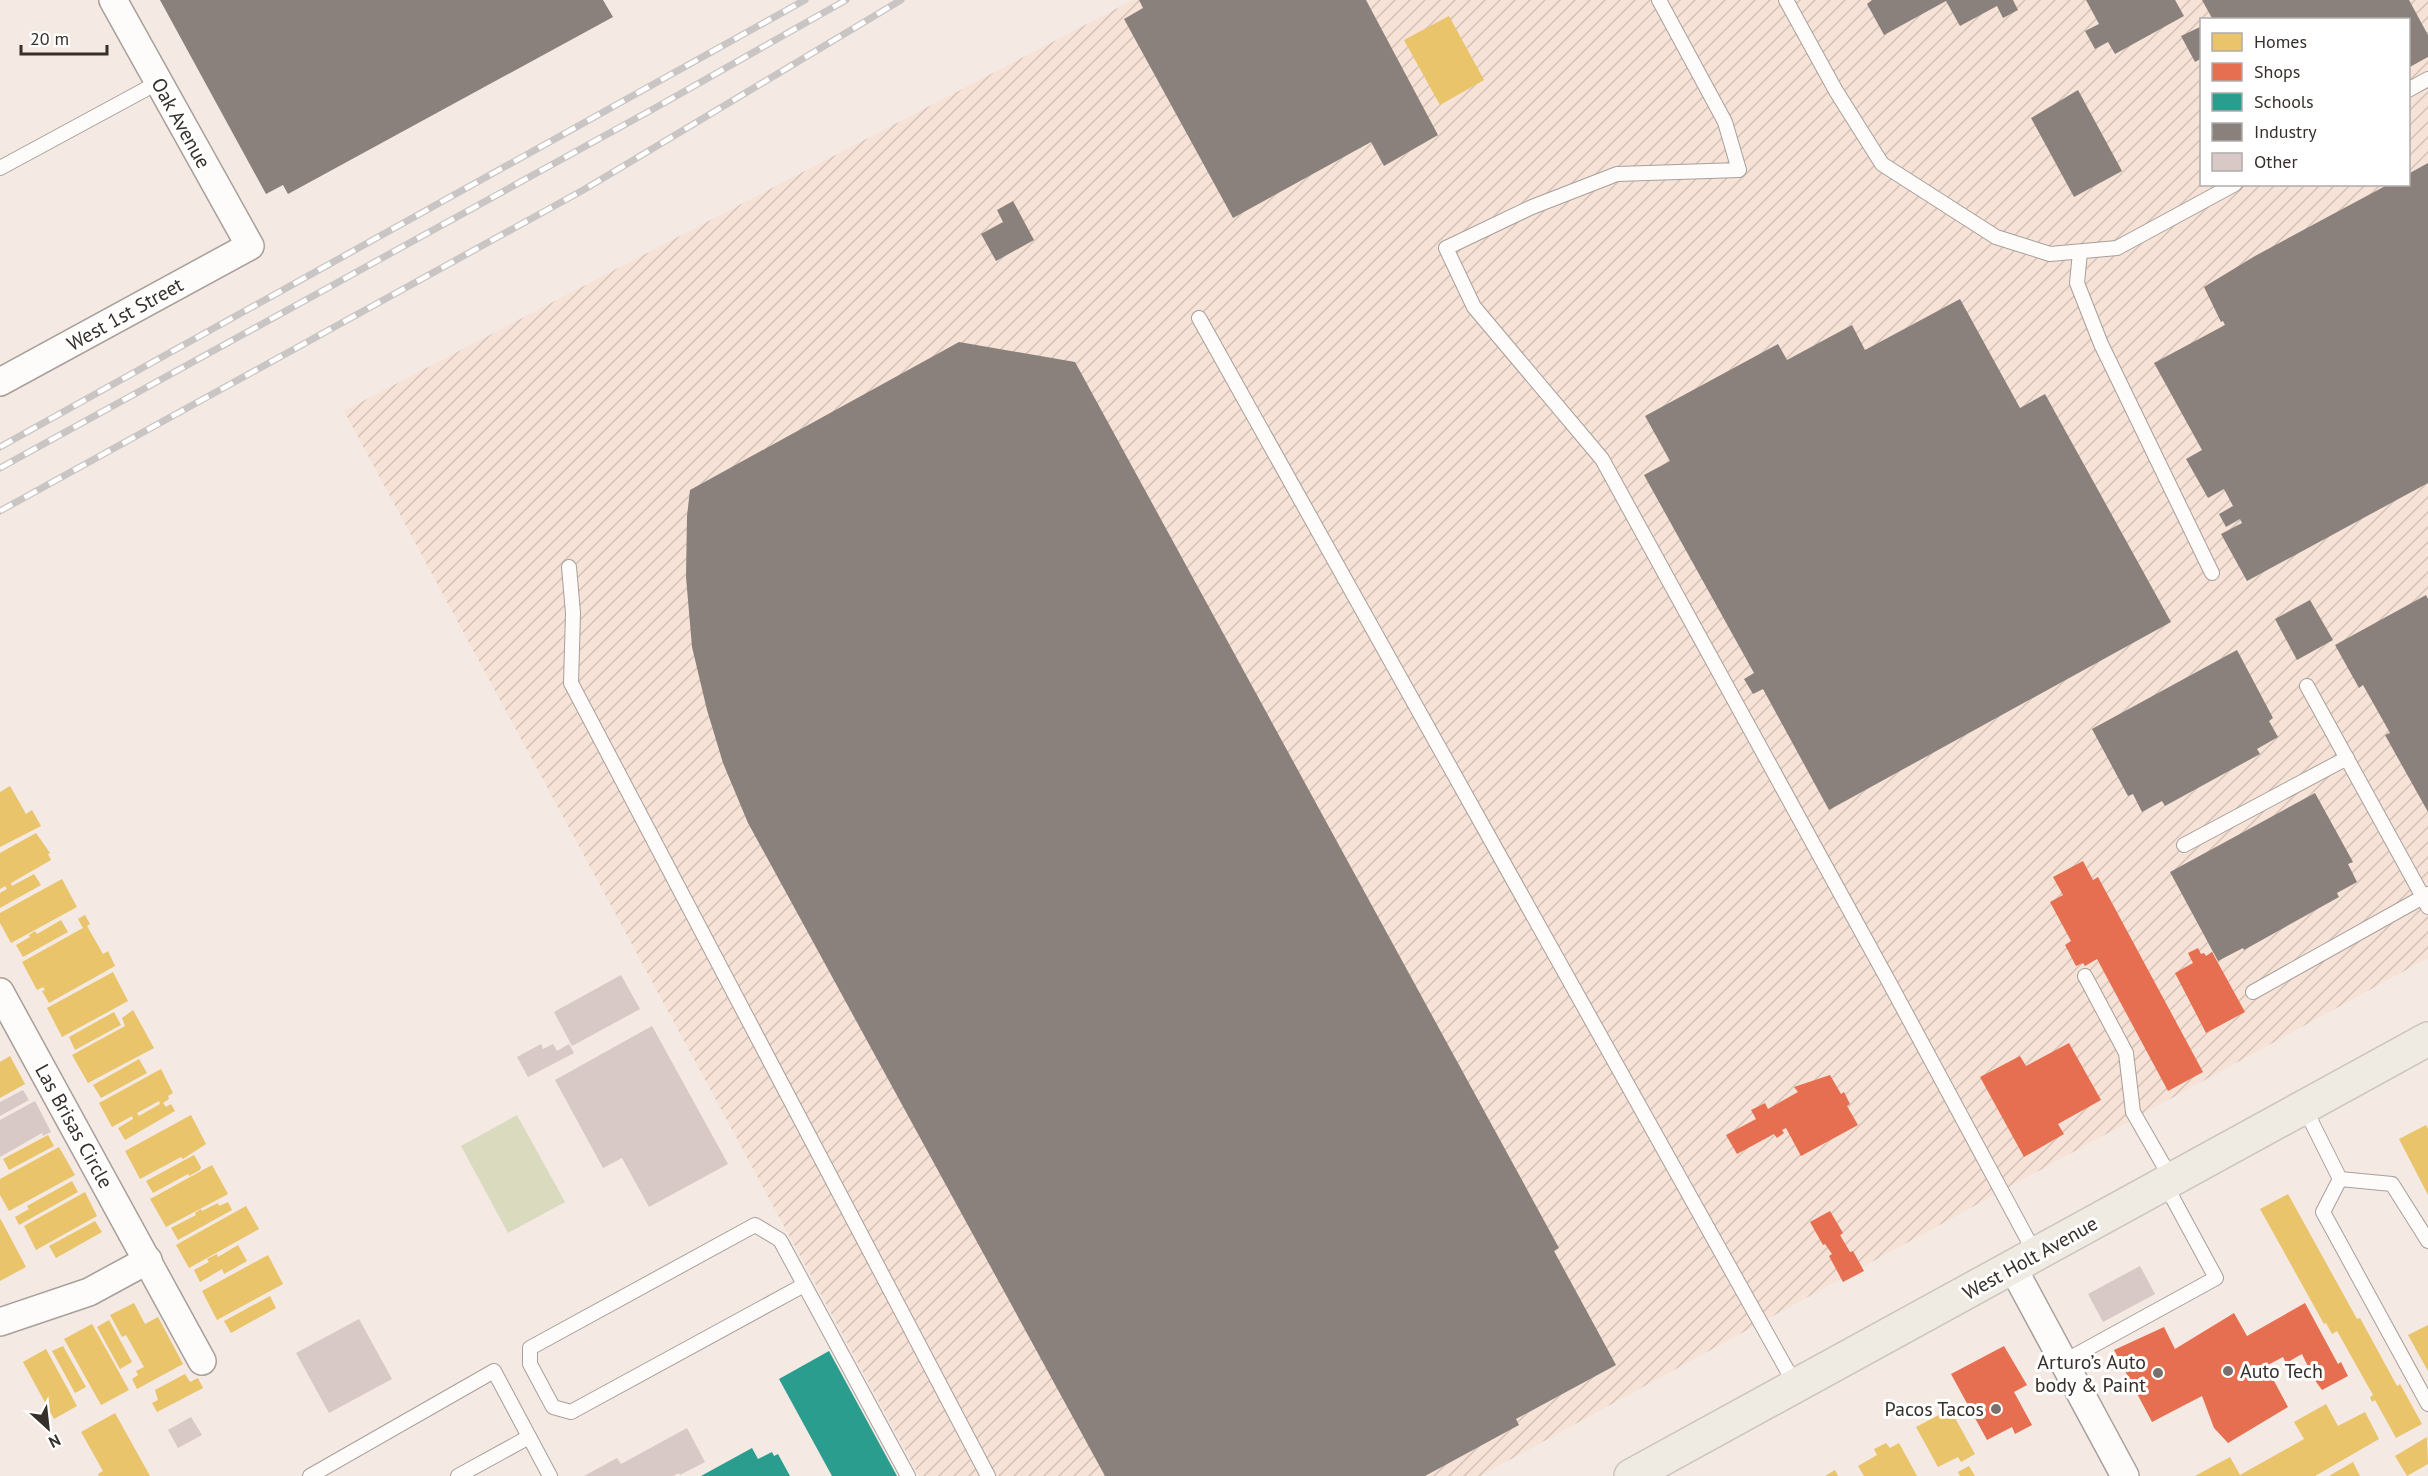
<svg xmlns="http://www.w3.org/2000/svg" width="2428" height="1476" viewBox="0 0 2428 1476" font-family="'PT Sans',sans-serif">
<defs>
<pattern id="industrial-furrows" width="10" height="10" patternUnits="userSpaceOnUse" patternTransform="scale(1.5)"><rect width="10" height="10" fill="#f6e2d6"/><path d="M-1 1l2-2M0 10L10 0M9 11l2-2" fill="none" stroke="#d4c2b8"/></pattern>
</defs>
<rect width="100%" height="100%" fill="#f4e9e3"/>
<!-- industrial -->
<path fill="url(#industrial-furrows)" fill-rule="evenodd" d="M1133 0H2428V958L1480 1476H919L344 411ZM2202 20H2408V184H2202Z"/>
<!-- garden -->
<path fill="#dadabe" d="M517 1115 565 1202 508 1233 461 1146Z"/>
<!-- homes -->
<g fill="#e9c46a" fill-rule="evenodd">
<path d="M1449 16 1484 80 1440 105 1404 40Z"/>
<path d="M10 786 26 814 32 810 41 826 0 847V792Z"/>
<path d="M36 833 50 853 48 854 51 860 11 883 12 886 34 874 41 885 0 908V893L7 889 5 886 0 889V853Z"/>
<path d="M62 879 77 907 11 943 0 923V913Z"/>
<path d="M85 915 90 924 87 926 103 954 108 951 115 966 49 1003 42 991 45 990 43 987 37 990 22 962 83 928 78 919Z"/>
<path d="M61 920 68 932 23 957 16 945 30 937 29 935 35 931 37 934Z"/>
<path d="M113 972 128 1001 62 1037 47 1008Z"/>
<path d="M133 1010 154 1048 88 1083 72 1055 125 1026 122 1018Z"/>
<path d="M114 1012 121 1025 75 1050 69 1037Z"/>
<path d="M10 1056 25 1084 0 1098V1062Z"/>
<path d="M139 1059 147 1073 101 1098 93 1085Z"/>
<path d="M161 1069 173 1093 168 1096 169 1099 163 1103 166 1107 171 1104 175 1111 125 1140 118 1128 133 1119 132 1116 112 1127 99 1103ZM159 1101 160 1104 139 1116 137 1113Z"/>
<path d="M191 1115 206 1144 183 1159 181 1157 140 1179 125 1151Z"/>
<path d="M2426 1125 2428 1129V1195L2399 1139Z"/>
<path d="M48 1135 54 1146 9 1170 3 1159Z"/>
<path d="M59 1147 75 1175 9 1211 0 1195V1179Z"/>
<path d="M194 1155 201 1167 200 1170 189 1176 188 1174 153 1193 146 1181Z"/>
<path d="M212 1165 228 1194 166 1227 150 1199Z"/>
<path d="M72 1181 78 1192 19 1225 15 1217 29 1209 27 1206Z"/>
<path d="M85 1192 97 1216 36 1250 24 1226Z"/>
<path d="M2288 1194 2357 1319 2360 1318 2397 1386 2400 1384 2422 1424 2396 1438 2375 1400 2372 1402 2370 1397 2373 1395 2337 1331 2332 1334 2326 1323 2324 1324 2260 1209Z"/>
<path d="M228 1202 232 1210 178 1240 171 1228 196 1215 195 1213 201 1209 202 1211 218 1203 219 1206Z"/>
<path d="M246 1206 259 1229 189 1268 176 1245Z"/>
<path d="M0 1218 26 1267 0 1281Z"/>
<path d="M95 1221 102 1232 56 1258 49 1246Z"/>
<path d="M238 1245 247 1261 224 1274 222 1269 200 1282 194 1270 209 1262 207 1259 217 1254 218 1257Z"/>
<path d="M268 1255 283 1284 217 1320 202 1291Z"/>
<path d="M270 1296 276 1308 231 1333 224 1321Z"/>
<path d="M134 1303 145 1324 158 1317 183 1364 137 1389 132 1379 138 1375 136 1371 144 1367 126 1335 122 1337 110 1315Z"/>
<path d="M109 1320 132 1362 120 1369 97 1327Z"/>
<path d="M92 1324 129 1390 101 1405 64 1339Z"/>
<path d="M2428 1325V1371L2408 1335Z"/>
<path d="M63 1346 86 1387 75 1393 52 1351Z"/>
<path d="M46 1349 77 1406 54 1419 23 1362Z"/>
<path d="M185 1374 190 1382 198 1378 203 1388 157 1412 152 1403 158 1400 155 1390Z"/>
<path d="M2326 1404 2338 1426 2365 1412 2379 1439 2315 1476H2195L2230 1457 2240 1475 2304 1439 2294 1422Z"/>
<path d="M1950 1409 1975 1454 1961 1462 1958 1457 1938 1467 1916 1427Z"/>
<path d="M115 1413 150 1476H99L98 1474 103 1471 81 1432Z"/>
<path d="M2427 1437 2428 1464 2407 1476 2395 1456Z"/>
<path d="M1886 1443 1890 1448 1899 1443 1917 1476H1864L1858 1466 1877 1455 1874 1449Z"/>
<path d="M2353 1462 2360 1476H2329Z"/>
<path d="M1969 1466 1975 1476H1960L1958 1472Z"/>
<path d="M1835 1470 1838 1476H1825Z"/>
</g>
<!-- shops -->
<g fill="#e76f51">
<path d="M2083 861 2093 880 2098 877 2203 1072 2168 1091 2097 959 2085 966 2083 963 2076 966 2065 945 2071 941 2050 902 2063 895 2053 877Z"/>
<path d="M2198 948 2201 954 2204 953 2206 956 2212 952 2245 1012 2206 1033 2175 973 2193 963 2188 953Z"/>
<path d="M2069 1043 2101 1100 2058 1124 2064 1134 2024 1157 1980 1077 2020 1056 2026 1066Z"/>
<path d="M1830 1075 1841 1094 1844 1092 1850 1104 1847 1106 1858 1125 1801 1156 1786 1128 1782 1130 1784 1133 1777 1138 1774 1134 1737 1154 1726 1135 1756 1119 1751 1110 1765 1103 1768 1109 1798 1092 1794 1087Z"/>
<path d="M1830 1211 1843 1233 1840 1235 1850 1252 1853 1251 1864 1271 1843 1282 1829 1256 1832 1254 1825 1244 1823 1245 1810 1222Z"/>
<path d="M2305 1303 2338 1364 2341 1362 2348 1376 2322 1390 2314 1379 2302 1354 2286 1363 2283 1357 2266 1366 2288 1407 2228 1443 2214 1428 2202 1396 2152 1422 2114 1350 2164 1327 2175 1349 2234 1313 2247 1336Z"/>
<path d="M2004 1346 2027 1385 2014 1392 2032 1425 2015 1434 2012 1427 1987 1440 1951 1374Z"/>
</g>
<!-- schools -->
<g fill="#2a9d8f">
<path d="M829 1351 897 1476H832L779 1379Z"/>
<path d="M752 1448 758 1459 772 1452 774 1456 778 1454 790 1476H701Z"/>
</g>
<!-- industry -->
<g fill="#8a817c">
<path d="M160 0H603L613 17 288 194 283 185 266 194Z"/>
<path d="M1139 0H1366L1438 135 1384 166 1371 142 1233 218 1124 19 1143 8Z"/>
<path d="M1872 0H2013L2018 10 2003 18 1997 6 1960 26 1946 1 1884 35 1867 4Z"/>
<path d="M2086 0H2175L2184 16 2115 54 2108 42 2095 49 2085 31 2099 24Z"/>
<path d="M2202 0H2409L2428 35V57L2408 68V20H2213Z"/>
<path d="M2202 26V58L2195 62 2181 36Z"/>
<path d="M2078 90 2122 171 2074 197 2031 118Z"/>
<path d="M2428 163V483L2247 581 2221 534 2242 523 2240 519 2226 527 2219 514 2233 506 2224 489 2208 498 2186 459 2202 450 2154 363 2225 325 2223 321 2221 322 2204 287 2255 256 2389 184H2408V174Z"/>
<path d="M1013 201 1034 240 996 261 981 234 1003 222 997 210Z"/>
<path d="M1960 299 2020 408 2045 394 2171 622 1829 810 1763 689 1753 694 1744 679 1754 673 1644 475 1670 461 1645 416 1778 344 1787 360 1852 325 1865 350Z"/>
<path d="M959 342 1075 362 1559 1248 1554 1251 1616 1365 1516 1419 1519 1425 1425 1476H1105L748 823 723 763 707 710 692 647 686 577 687 516 690 490Z"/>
<path d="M2426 595 2428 599V812L2385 735 2390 733 2363 685 2359 688 2335 645Z"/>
<path d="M2310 600 2333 640 2297 660 2275 619Z"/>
<path d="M2237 650 2273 718 2269 721 2278 737 2257 749 2260 754 2165 806 2162 801 2142 812 2133 794 2128 796 2092 729Z"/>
<path d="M2315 793 2353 862 2348 864 2357 882 2337 893 2339 897 2244 950 2243 948 2218 961 2170 872Z"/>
</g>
<!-- building -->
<g fill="#d8c9c6">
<path d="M621 975 640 1009 572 1046 554 1012Z"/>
<path d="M652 1026 728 1164 649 1207 622 1158 603 1168 555 1080Z"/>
<path d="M541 1044 543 1049 553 1044 557 1051 569 1044 574 1053 528 1077 517 1057Z"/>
<path d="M23 1090 29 1100 0 1116V1102Z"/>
<path d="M35 1101 51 1132 43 1136 42 1133 0 1157V1120Z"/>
<path d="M2140 1266 2155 1294 2103 1322 2088 1294Z"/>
<path d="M359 1319 392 1379 329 1413 296 1353Z"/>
<path d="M191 1417 202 1435 178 1448 168 1430Z"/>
<path d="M687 1428 705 1462 680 1475 679 1473 673 1476H584L617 1458 621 1464Z"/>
</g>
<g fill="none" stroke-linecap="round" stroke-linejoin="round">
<!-- service casing -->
<g stroke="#a89f9a" stroke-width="16">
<g id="service">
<path d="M1659 0 1725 122 1739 170 1617 174 1532 207 1446 248 1474 307 1602 459 1889 982 2036 1255"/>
<path d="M1786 0 1836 91 1882 164 1996 237 2050 254 2117 248 2235 184"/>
<path d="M2408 90 2428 79"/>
<path d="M0 168 159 82"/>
<path d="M2080 252 2077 283 2101 344 2212 573"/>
<path d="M1199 318 1796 1386"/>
<path d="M569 567 573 613 571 683 988 1476"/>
<path d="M2307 686 2423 897 2428 894"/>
<path d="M2184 845 2347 758"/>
<path d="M2085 976 2126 1053 2133 1112 2172 1180"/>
<path d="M2253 992 2423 897 2428 907"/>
<path d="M2304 1107 2340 1179"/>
<path d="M2340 1179 2323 1212 2428 1404"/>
<path d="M2340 1179 2392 1184 2428 1241"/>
<path d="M804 1285 571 1412 553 1407 530 1364V1348L755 1225 780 1240 908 1476"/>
<path d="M2063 1362 2216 1278 2165 1184"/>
<path d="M310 1476 494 1371 550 1476"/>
<path d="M458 1476 529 1437"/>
</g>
</g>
<!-- minor casing -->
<g stroke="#a89f9a" stroke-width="30">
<g id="minor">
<path d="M0 382 250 246 113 0"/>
<path d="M0 992 202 1361"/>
<path d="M2013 1268 2125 1476"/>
<path d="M0 1322 89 1292 148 1260"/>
</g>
</g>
<!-- primary casing -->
<g stroke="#cbc5c2" stroke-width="36">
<path id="primary" d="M1631 1476 2428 1039"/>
</g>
<!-- service -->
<use href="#service" stroke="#fdfcfb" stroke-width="14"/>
<!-- minor -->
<use href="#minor" stroke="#fdfcfb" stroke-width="27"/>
<!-- primary -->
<use href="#primary" stroke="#efeae2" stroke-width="33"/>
<!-- rail casing -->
<g stroke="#c9c5c4" stroke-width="7">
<g id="rail">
<path d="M0 447 805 0"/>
<path d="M0 468 655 108 846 0"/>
<path d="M0 511 585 189 901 0"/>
</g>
</g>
<!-- rail -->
<use href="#rail" stroke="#fff" stroke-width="4.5" stroke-dasharray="14" stroke-linecap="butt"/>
</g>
<!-- markers -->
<g fill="#79706b" stroke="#fff" stroke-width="2">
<circle cx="2228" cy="1371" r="6"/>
<circle cx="2158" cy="1373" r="6"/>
<circle cx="1996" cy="1409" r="6"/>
</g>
<g text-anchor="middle" stroke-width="6" stroke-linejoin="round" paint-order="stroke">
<!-- street labels -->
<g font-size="20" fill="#372f2a" stroke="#fff">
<text transform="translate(181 123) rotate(61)" y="7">Oak Avenue</text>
<text transform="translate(125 314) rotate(-29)" y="7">West 1st Street</text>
<text transform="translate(74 1126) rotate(61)" y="7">Las Brisas Circle</text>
<text transform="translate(2030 1258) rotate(-29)" y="7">West Holt Avenue</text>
</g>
<!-- poi labels -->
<g font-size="20" fill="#372f2a" stroke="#fff" text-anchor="end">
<text x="2146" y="1369">Arturo’s Auto<tspan x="2146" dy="23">body &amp; Paint</tspan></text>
<text x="2240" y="1378" text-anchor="start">Auto Tech</text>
<text x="1984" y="1416">Pacos Tacos</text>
</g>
</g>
<!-- legend -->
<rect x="2200" y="18" width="210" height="168" fill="#ffffff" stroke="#afacaa" stroke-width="1.5"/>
<rect x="2212" y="33" width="30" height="18" fill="#e9c46a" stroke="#afacaa" stroke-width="1.5"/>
<text x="2254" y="48" font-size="18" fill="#372f2a">Homes</text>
<rect x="2212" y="63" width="30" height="18" fill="#e76f51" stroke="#afacaa" stroke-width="1.5"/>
<text x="2254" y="78" font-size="18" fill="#372f2a">Shops</text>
<rect x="2212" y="93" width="30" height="18" fill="#2a9d8f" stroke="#afacaa" stroke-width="1.5"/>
<text x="2254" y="108" font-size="18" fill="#372f2a">Schools</text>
<rect x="2212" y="123" width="30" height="18" fill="#8a817c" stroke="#afacaa" stroke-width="1.5"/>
<text x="2254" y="138" font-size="18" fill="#372f2a">Industry</text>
<rect x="2212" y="153" width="30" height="18" fill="#d8c9c6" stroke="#afacaa" stroke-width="1.5"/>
<text x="2254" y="168" font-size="18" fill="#372f2a">Other</text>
<!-- north arrow -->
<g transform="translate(48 1428) rotate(153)" stroke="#ffffff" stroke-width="4.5" paint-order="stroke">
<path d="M0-4.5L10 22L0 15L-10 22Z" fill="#372f2a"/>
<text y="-9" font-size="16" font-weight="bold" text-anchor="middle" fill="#372f2a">N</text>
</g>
<!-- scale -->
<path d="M21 45v9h86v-9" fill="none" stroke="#372f2a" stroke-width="3"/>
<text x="30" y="45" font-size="18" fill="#372f2a" stroke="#ffffff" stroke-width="4.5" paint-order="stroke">20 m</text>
</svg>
